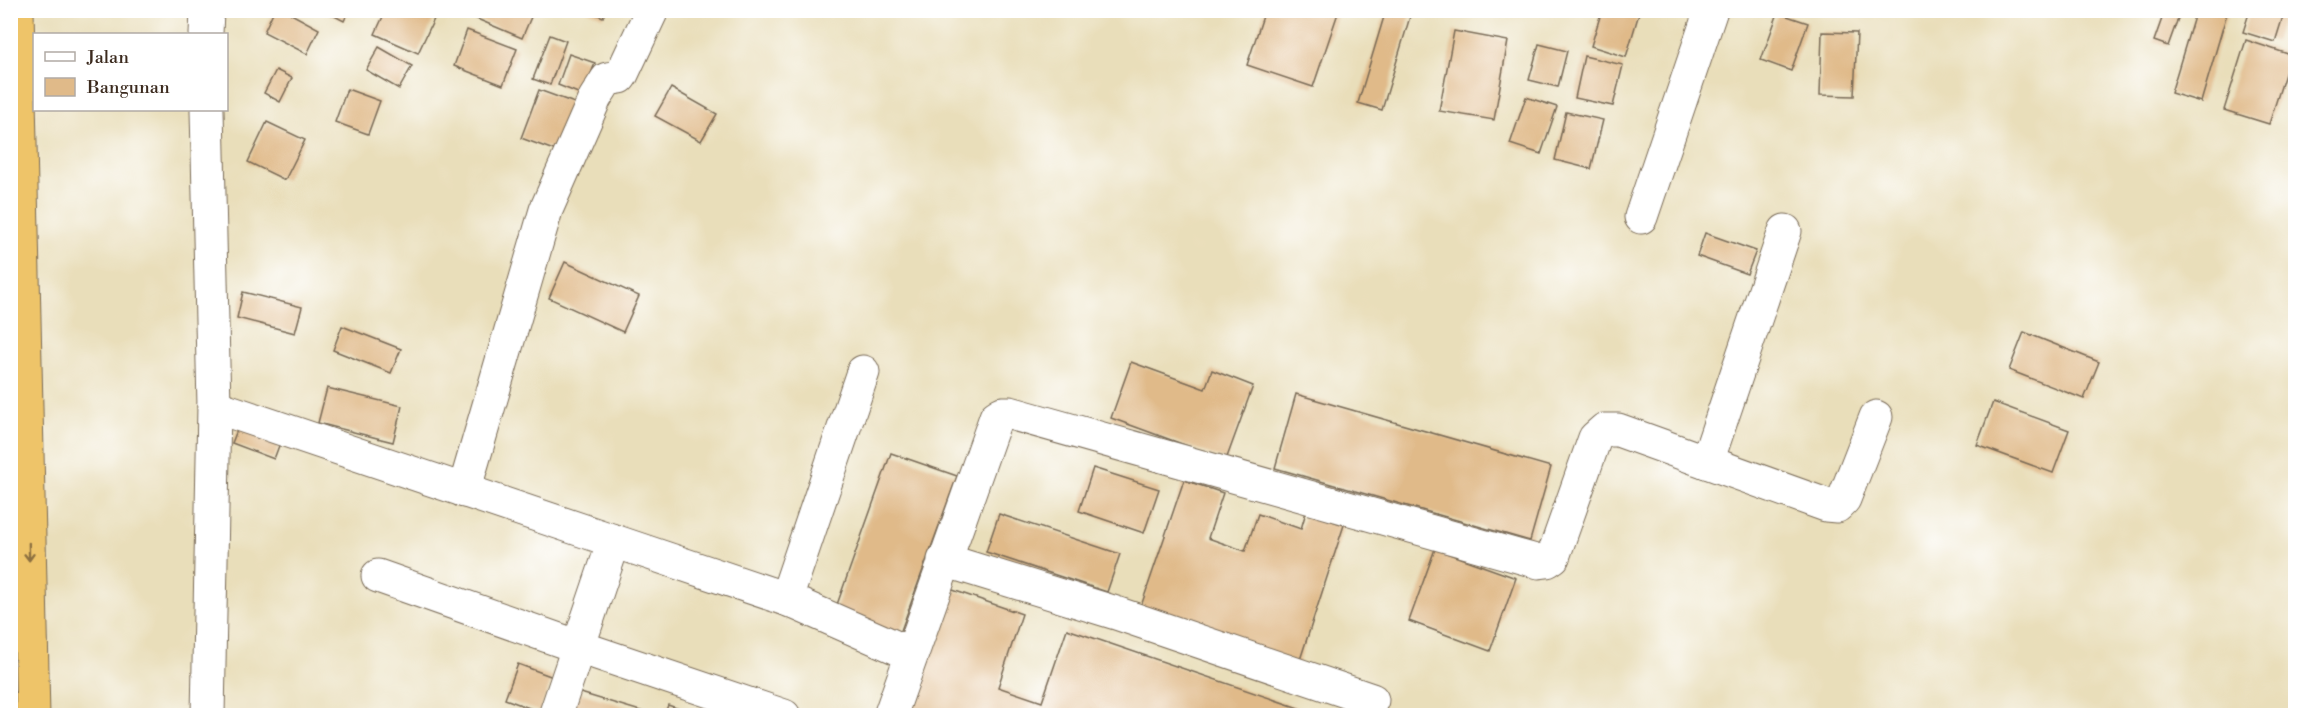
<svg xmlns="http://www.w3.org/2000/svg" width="2306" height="726" viewBox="0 0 2306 726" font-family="'Libre Bodoni',serif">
<rect width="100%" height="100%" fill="#fff"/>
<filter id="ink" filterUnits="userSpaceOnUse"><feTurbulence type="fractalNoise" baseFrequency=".0167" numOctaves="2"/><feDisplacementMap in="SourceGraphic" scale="12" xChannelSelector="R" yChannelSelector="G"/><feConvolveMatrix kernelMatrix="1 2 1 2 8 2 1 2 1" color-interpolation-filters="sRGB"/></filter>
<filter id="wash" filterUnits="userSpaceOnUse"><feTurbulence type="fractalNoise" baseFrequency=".008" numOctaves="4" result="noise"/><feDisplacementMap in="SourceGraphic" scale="24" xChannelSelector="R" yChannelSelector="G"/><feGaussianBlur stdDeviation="1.35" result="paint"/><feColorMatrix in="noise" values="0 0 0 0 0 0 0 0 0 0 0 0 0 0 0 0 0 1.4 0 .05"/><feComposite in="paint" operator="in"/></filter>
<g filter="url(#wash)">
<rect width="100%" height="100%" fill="#e9deba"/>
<g id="blocks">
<!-- building -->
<g fill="#e0ba89">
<path d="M274 10H284L319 29 307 54 264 32Z"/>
<path d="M323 10H349L344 21Z"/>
<path d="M386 10H416L434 19 418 53 375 34Z"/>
<path d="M472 10H534L522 38 470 16Z"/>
<path d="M586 10H606L603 17Z"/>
<path d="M1265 10H1339L1313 87 1247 65Z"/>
<path d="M1386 10H1412L1382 110 1358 103Z"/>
<path d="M1602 10H1640L1626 57 1591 46Z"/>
<path d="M2165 10H2181L2168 46 2154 41Z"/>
<path d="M2196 10H2228L2201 102 2171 93Z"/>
<path d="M2250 10H2285L2275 42 2243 32Z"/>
<path d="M1778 13 1808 23 1791 71 1761 60Z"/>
<path d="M467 30 517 49 503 85 454 66Z"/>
<path d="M1454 31 1508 41 1494 120 1439 111Z"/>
<path d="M1822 32 1857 33 1854 96 1820 95Z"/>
<path d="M550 35 566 41 550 85 533 79Z"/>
<path d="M2246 40 2291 55 2269 124 2224 110Z"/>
<path d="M1539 44 1567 51 1558 87 1529 80Z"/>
<path d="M379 47 412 66 399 89 366 70Z"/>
<path d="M569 54 595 63 583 95 558 85Z"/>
<path d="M1584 56 1623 65 1613 106 1575 98Z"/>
<path d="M276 70 292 78 280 102 264 93Z"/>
<path d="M671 88 717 114 701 141 655 116Z"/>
<path d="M347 89 380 101 368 134 335 122Z"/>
<path d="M539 90 580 105 562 153 521 138Z"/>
<path d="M1526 97 1557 107 1541 154 1510 144Z"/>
<path d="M1566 112 1603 120 1591 169 1555 160Z"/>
<path d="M267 122 305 140 285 180 248 162Z"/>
<path d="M1705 233 1756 251 1747 274 1697 256Z"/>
<path d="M565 262 639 296 623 332 549 298Z"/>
<path d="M243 292 302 307 295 333 237 318Z"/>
<path d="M342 326 401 349 391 373 333 350Z"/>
<path d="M2024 332 2099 362 2084 399 2009 370Z"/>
<path d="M1131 362 1205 389 1212 370 1253 386 1226 460 1111 418Z"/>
<path d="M327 388 402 406 393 442 318 423Z"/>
<path d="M1296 394 1551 467 1530 541 1275 468Z"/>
<path d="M1993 402 2069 430 2053 473 1977 445Z"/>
<path d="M241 420 283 435 274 459 232 443Z"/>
<path d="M891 453 957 476 899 636 834 613Z"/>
<path d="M1093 468 1159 489 1144 533 1079 511Z"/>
<path d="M1184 480 1223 493 1208 538 1245 551 1258 514 1301 529 1306 512 1344 525 1297 669 1138 615Z"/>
<path d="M999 514 1120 554 1107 592 986 552Z"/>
<path d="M1435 549 1516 578 1490 651 1409 621Z"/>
<path d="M947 588 1022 614 998 687 1042 702 1067 629 1322 716H903Z"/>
<path d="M518 664 553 677 540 712 505 699Z"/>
<path d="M574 691 654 715V716H566Z"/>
<path d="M668 705 696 715V716H664Z"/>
</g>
</g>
</g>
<g filter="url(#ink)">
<use href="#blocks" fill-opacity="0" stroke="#786955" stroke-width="1.5"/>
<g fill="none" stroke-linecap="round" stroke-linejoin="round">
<!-- street casing -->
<g stroke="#786955" stroke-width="35">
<g id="street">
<path d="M206 34 207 10"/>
<path d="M207 110 214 406 208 716"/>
<path d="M1641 217 1711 10"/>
<path d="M214 406 614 541 555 716"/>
<path d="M1707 462 1785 231"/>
<path d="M464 491 546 210 595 98 607 79 620 77 622 74 652 10"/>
<path d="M614 541 786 599 911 654"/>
<path d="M944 560 1116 613 1372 700"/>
<path d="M378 576 579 647 784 716"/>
<path d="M786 599 863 372"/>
<path d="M890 716 996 417 1002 413H1010L1539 562 1547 561 1553 557 1595 438 1604 430H1618L1826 505 1837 506 1844 499 1876 417"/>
</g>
</g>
<!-- highway casing -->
<g stroke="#786955" stroke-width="35">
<path id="highway" d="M17 10 33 716"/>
</g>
<!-- street -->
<use href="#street" stroke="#fff" stroke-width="33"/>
<!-- highway -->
<use href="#highway" stroke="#eec469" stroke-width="33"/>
</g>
<!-- one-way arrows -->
<defs><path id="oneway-shaft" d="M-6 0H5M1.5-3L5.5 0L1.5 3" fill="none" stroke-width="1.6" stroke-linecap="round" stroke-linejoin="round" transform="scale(1.5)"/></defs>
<use stroke="#8c6f40" href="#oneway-shaft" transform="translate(29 552) rotate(89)"/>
</g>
<!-- margin -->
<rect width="2306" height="726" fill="none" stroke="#fff" stroke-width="36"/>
<!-- legend -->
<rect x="33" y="33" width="195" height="78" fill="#ffffff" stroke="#b1aaa5" stroke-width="1.5"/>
<rect x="45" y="52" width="30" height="9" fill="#ffffff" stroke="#b1aaa5" stroke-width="1.5"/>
<text x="87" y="63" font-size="18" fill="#3b2a1e">Jalan</text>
<rect x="45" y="78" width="30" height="18" fill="#e0ba89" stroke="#b1aaa5" stroke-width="1.5"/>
<text x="87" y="93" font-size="18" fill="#3b2a1e">Bangunan</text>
</svg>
